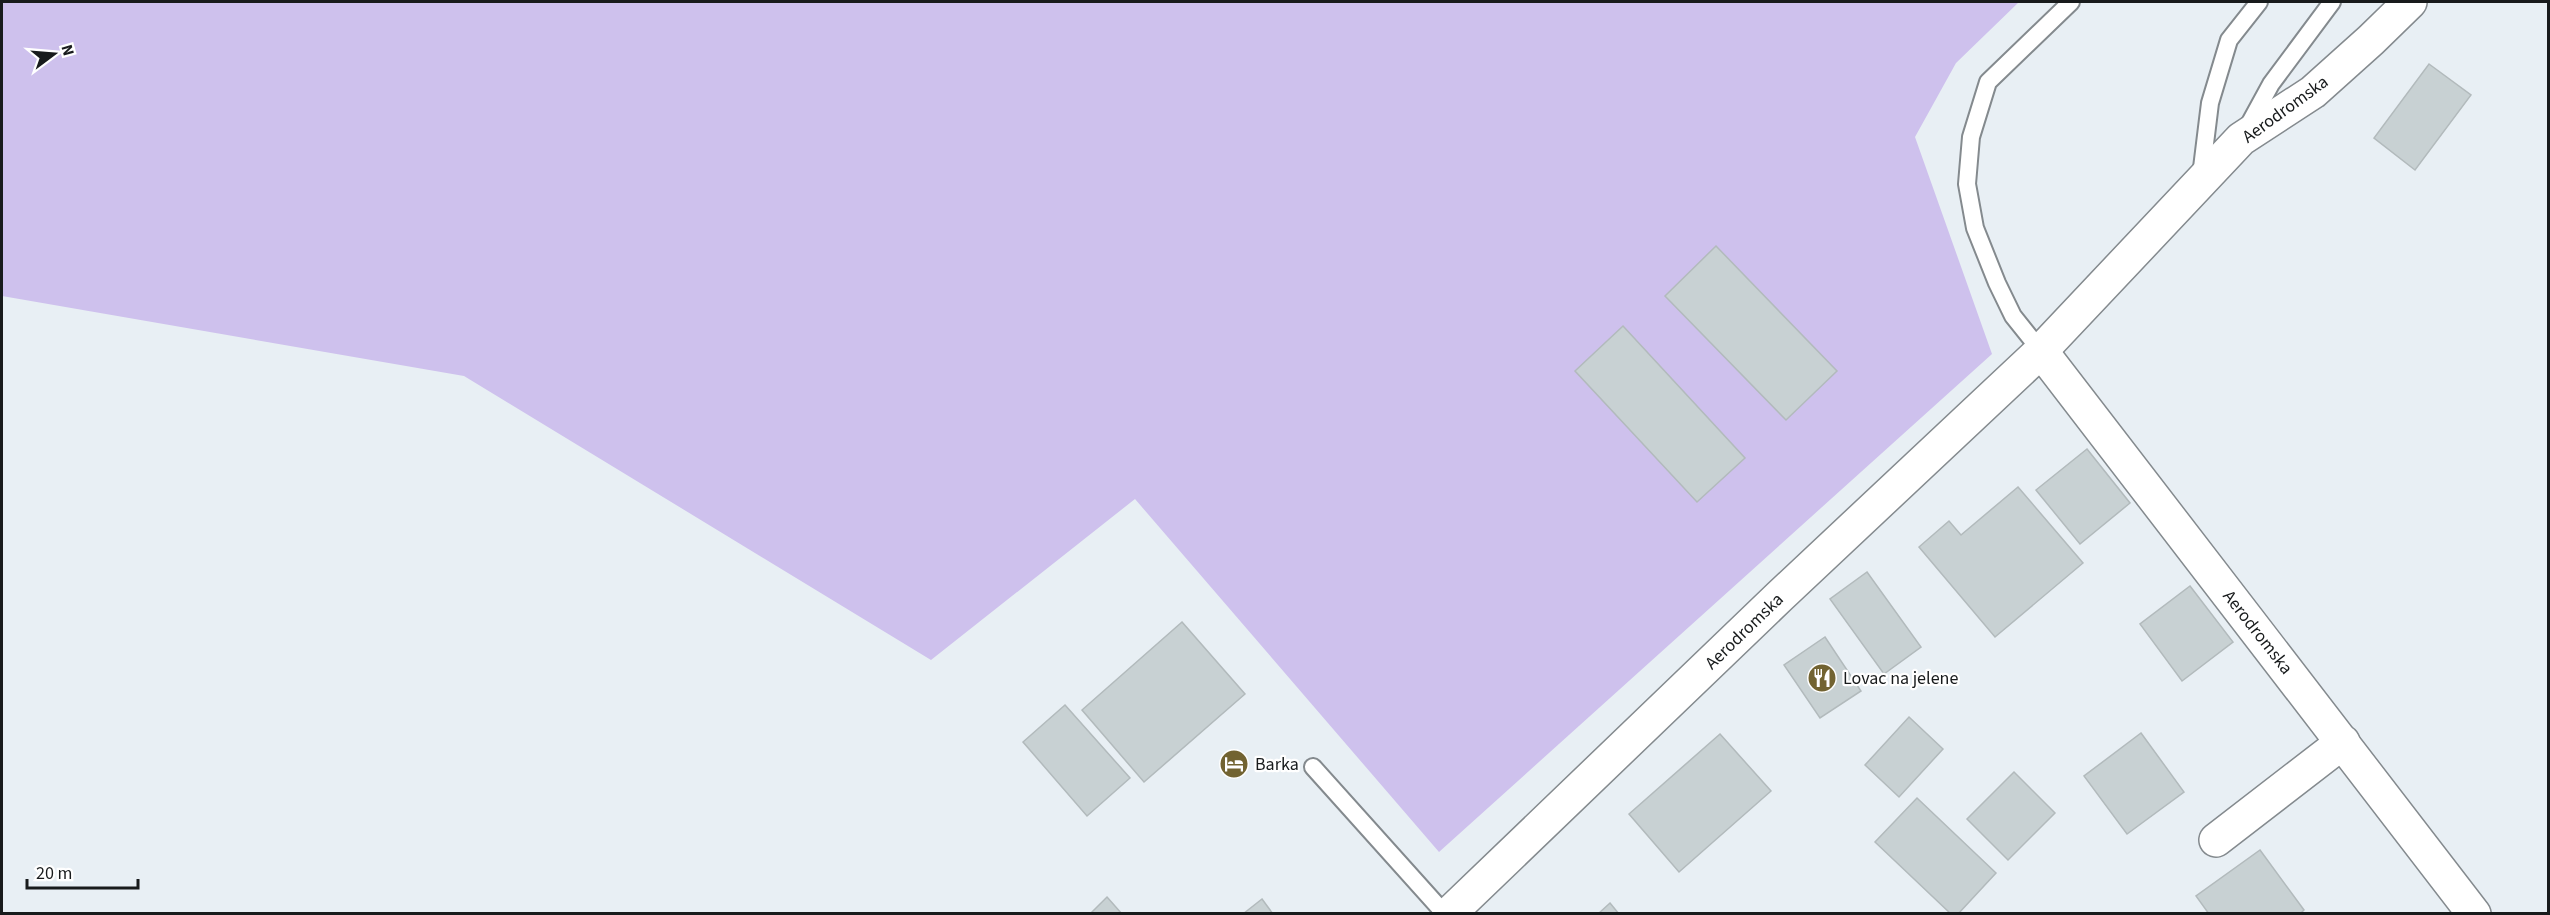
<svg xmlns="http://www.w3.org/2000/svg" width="2550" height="915" viewBox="0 0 2550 915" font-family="'Source Sans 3',sans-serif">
<rect width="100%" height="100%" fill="#e8eff4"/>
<!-- green -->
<path fill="#cec1ed" d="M2 2H2019L1956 63 1915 137 1992 354 1439 852 1135 499 931 660 464 376 2 296Z"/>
<!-- building -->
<g fill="#c8d1d3" stroke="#b2babc" stroke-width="1.5">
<path d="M2429 64 2471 95 2415 170 2374 138Z"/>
<path d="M1716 246 1837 371 1786 420 1665 296Z"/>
<path d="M1623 326 1745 458 1697 502 1575 371Z"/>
<path d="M2087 449 2130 503 2080 544 2036 490Z"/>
<path d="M2018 487 2083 563 1995 637 1919 547 1949 521 1961 535Z"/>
<path d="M1867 572 1921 647 1884 674 1830 599Z"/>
<path d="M2190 586 2233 642 2182 681 2140 624Z"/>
<path d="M1182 622 1245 694 1144 782 1082 710Z"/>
<path d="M1825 637 1861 691 1820 718 1784 665Z"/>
<path d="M1065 705 1130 778 1087 816 1023 742Z"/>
<path d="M1909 717 1943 749 1899 797 1865 765Z"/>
<path d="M2141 733 2184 792 2127 834 2084 776Z"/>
<path d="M1720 734 1771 791 1679 872 1629 814Z"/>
<path d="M2014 772 2055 813 2008 860 1967 819Z"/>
<path d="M1917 798 1996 873 1958 914H1951L1875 842Z"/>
<path d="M2260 850 2304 910 2300 914H2209L2196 896Z"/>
<path d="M1107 897 1122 914H1090Z"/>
<path d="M1262 899 1273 914H1243Z"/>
<path d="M1610 903 1619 914H1598Z"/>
</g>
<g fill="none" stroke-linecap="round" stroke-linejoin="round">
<!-- lane casing -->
<g stroke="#848a8e" stroke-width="20">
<g id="lane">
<path d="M2247 128 2271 84 2332 2"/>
<path d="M2201 176 2210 103 2229 40 2259 2"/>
<path d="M2041 351 2013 316 1997 283 1975 228 1967 184 1971 137 1988 82 2071 2"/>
<path d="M1313 767 1445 914"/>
</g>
</g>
<!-- street casing -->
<g stroke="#848a8e" stroke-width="36">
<g id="street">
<path d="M2041 351 2474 914"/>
<path d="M2216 840 2343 742"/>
<path d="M1449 914 1780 596 2041 351 2241 139 2313 92 2371 40 2410 2"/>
</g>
</g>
<!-- lane -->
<use href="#lane" stroke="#fff" stroke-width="16"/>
<!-- street -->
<use href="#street" stroke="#fff" stroke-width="33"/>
</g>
<!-- icons -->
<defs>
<g id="restaurant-disc" transform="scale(1.5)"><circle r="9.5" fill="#726331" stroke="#fff"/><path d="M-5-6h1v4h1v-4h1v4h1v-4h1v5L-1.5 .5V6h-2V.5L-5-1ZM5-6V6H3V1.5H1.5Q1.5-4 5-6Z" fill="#fff"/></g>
<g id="hotel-disc" transform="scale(1.5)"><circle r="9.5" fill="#726331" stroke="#fff"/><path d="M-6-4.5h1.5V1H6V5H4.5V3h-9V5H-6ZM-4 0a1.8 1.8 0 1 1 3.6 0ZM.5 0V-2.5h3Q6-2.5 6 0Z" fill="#fff"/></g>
</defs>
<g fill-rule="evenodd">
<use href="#restaurant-disc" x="1822" y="678"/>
<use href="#hotel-disc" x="1234" y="764"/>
</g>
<g text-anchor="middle" stroke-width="4.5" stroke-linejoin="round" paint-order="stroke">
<!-- street labels -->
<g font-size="18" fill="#181b1c" stroke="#fff">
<text transform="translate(2285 109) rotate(-36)" y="6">Aerodromska</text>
<text transform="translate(1744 631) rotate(-44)" y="6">Aerodromska</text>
<text transform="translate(2258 632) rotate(52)" y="6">Aerodromska</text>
</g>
<!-- poi labels -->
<g font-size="18" fill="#181b1c" stroke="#fff" text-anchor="start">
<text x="1843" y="684">Lovac na jelene</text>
<text x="1255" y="770">Barka</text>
</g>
</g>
<!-- border -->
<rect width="2550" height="915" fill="none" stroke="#181b1c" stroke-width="6"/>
<!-- north arrow -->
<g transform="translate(54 54) rotate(74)" stroke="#ffffff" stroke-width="4.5" paint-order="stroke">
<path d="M0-4.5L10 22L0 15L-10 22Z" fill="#181b1c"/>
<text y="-9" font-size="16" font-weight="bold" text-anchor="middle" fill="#181b1c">N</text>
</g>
<!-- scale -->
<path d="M27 879v9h111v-9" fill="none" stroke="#181b1c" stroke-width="3"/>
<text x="36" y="879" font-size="18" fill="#181b1c" stroke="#ffffff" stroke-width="4.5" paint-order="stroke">20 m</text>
</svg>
